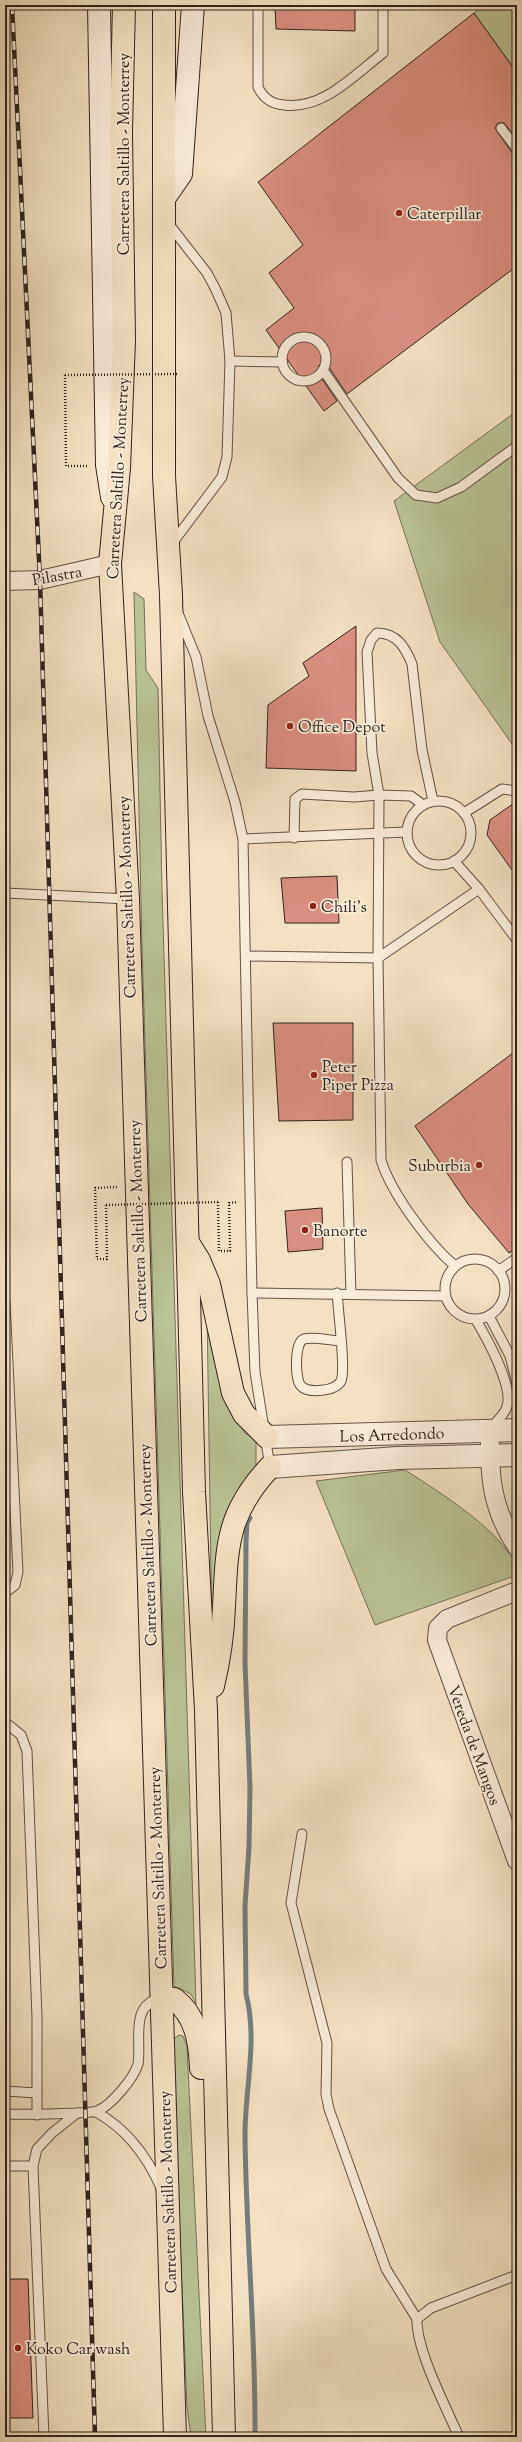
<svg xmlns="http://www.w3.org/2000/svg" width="522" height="2442" viewBox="0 0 522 2442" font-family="'Sorts Mill Goudy',serif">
<rect width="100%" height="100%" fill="#f4e1c1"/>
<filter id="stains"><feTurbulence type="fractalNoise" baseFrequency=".005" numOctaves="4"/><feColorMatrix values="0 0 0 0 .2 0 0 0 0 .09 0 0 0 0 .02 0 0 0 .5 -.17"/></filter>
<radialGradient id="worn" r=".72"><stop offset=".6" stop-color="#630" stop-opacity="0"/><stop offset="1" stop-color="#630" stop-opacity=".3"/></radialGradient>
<!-- green -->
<g fill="#b9c394" stroke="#747359">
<path d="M486 5H517V73L474 13Z"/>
<path d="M517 411V751L440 642 394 501Z"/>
<path d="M134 592 144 599 146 670 158 688 162 891 196 2004 191 1994 174 1986 142 945Z"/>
<path d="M207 1311 230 1411 245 1433 256 1440V1467L212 1638Z"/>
<path d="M405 1470C433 1488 517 1539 517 1575L375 1625 316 1481Z"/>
<path d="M179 2035 183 2036 187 2047 206 2437H191L187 2407 172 2047 175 2038Z"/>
</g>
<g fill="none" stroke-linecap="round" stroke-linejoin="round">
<!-- stream -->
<path stroke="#747e7d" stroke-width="5" d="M250 1518 247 1523 246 1542 245 1663 250 1788 249 1847 245 1906 246 1994C258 2040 245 2088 245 2135 246 2236 256 2336 255 2437"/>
</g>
<!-- building -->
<g fill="#da9080" stroke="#30231e">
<path d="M275 5H355V31L276 29Z"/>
<path d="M474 13 517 73V139L504 123H498L495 128 512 153 517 155V266L347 394 328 366 319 365 318 373 337 401 324 411 266 330 294 308 269 273 303 245 258 182Z"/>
<path d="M356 626V771L266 768 268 705 309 676 303 663Z"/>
<path d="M517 801V877L487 835 490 820Z"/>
<path d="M337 876 339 923H285L281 878Z"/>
<path d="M273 1023H353V1120L279 1121Z"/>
<path d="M517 1050V1247L509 1253 468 1204 415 1126Z"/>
<path d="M322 1208 323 1249 288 1252 285 1211Z"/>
<path d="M5 2279H28L33 2418H5Z"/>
</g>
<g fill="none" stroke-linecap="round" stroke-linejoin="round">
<!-- service casing -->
<g stroke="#615247" stroke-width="11">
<g id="service">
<path d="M258 5V87C263 98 271 104 284 105 323 110 354 75 383 53V5"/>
<path d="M501 128 517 149"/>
<path d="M168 223 207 273 216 290 226 313 230 361 227 457 222 477 171 545"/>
<circle cx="304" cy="359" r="22"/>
<path d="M230 361 282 362"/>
<path d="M323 370 398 478 416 495 437 498 461 487 517 446"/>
<path d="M178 613 196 657 208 716 235 802 243 839 252 1293 255 1372 270 1467"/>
<circle cx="439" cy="833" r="32"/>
<path d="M423 805 411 796 379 795 378 958 381 1160C391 1193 429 1244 455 1266"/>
<path d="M464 813 502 789 517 791"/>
<path d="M294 838 295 799 302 794 354 797 379 795 372 753 367 652 371 640 377 633C397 633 405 647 412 664L422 750 433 801"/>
<path d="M243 839 407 832"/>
<path d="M454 861 479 889 517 940"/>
<path d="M5 893 128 899"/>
<path d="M247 956 378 958 479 889"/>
<path d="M347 1162 351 1294"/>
<circle cx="475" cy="1289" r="30"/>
<path d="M498 1271 517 1258"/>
<path d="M252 1293 445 1296"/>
<path d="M337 1293C338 1309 346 1371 341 1381 336 1391 309 1394 301 1386 295 1380 294 1342 304 1339 314 1336 331 1341 341 1341"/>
<path d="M5 1301 18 1572 15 1585 5 1593"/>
<path d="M489 1316 510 1356 517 1383"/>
<path d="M476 1320C486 1337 516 1390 506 1409 503 1416 496 1422 491 1428"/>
<path d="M5 1722 21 1735 27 1751 37 2018V2115"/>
<path d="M302 1834 291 1903 327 2043 326 2094 329 2109 386 2269 417 2319"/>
<path d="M5 2091 37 2093"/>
<path d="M96 2112C127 2129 147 2156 161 2188"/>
<path d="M5 2114C30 2115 54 2114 78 2113 84 2112 91 2113 97 2111 111 2106 134 2078 138 2064 142 2041 129 2005 161 1998"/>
<path d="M5 2166H33"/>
<path d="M44 2437 33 2166 37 2149 52 2133 77 2113"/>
<path d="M459 2437C446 2407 416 2350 417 2319L431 2308 517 2275"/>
</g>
</g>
<!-- minor casing -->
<g stroke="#615247" stroke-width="20">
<g id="minor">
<path d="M5 581 40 580 110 564"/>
<path d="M490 1429C489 1475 491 1508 517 1547"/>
<path d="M517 1591 447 1619 438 1628 437 1640 517 1861"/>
</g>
</g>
<!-- tertiary casing -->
<g stroke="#615247" stroke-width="24">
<g id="tertiary">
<path d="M267 1437 517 1430"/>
<path d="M270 1467 398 1458 517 1455"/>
</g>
</g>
<!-- secondary casing -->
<g stroke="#30231e" stroke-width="24">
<g id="secondary">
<path d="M99 5 107 465 112 497"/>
<path d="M165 197 181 174 193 5"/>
</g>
</g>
<!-- primary casing -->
<g stroke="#30231e" stroke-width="24">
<g id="primary">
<path d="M124 5 121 132 124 340 119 468 110 564 128 899 175 2437"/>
<path d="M164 5V476L171 595 194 1492 206 1710 224 2437"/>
<path d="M189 1244 199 1260 209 1284 233 1393 244 1414 267 1437"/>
<path d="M213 1686C219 1661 223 1633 224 1607 227 1547 226 1514 270 1467"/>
<path d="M162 1998 174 1999C196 2015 200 2042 201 2068"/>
</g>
</g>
<!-- path -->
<g stroke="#30231e" stroke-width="2.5" stroke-dasharray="1 2" stroke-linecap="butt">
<path d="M65 375 66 466H88"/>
<path d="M218 1202 219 1251H230L229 1203 238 1202"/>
<path d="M106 1205 107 1259H97L95 1188 118 1187"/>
</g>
<!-- service -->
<use href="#service" stroke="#f8ecd7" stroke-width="9"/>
<!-- minor -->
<use href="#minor" stroke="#f8ecd7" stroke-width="18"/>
<!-- tertiary -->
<use href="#tertiary" stroke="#f8ecd7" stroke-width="22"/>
<!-- secondary -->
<use href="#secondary" stroke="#f8ecd7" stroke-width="22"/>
<!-- primary -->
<use href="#primary" stroke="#f4e1c1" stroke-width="22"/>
<!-- rail casing -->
<g stroke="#30231e" stroke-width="4.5">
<path id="rail" d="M12 5 40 580 95 2437"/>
</g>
<!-- rail -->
<use href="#rail" stroke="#f8ecd7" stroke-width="3" stroke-dasharray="9" stroke-linecap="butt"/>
<!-- path-bridge -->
<g stroke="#30231e" stroke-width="2.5" stroke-dasharray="1 2" stroke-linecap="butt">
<path d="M65 375 179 374"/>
<path d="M106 1205 218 1202"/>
</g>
</g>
<!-- markers -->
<g fill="#8f2418" stroke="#f8ecd7" stroke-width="1.5">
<circle cx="399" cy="213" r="4"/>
<circle cx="290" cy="726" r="4"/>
<circle cx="313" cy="906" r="4"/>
<circle cx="314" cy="1075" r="4"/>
<circle cx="479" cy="1165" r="4"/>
<circle cx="305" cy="1230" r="4"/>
<circle cx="18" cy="2348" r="4"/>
</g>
<g text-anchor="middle" stroke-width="3.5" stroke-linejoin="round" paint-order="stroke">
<!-- street labels -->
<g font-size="16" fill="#30231e" stroke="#f8ecd7">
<text transform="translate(123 154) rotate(-90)" y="6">Carretera Saltillo - Monterrey</text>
<text transform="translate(117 478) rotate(-87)" y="6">Carretera Saltillo - Monterrey</text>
<text transform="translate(57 575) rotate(-10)" y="6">Pilastra</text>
<text transform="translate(126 897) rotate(-92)" y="6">Carretera Saltillo - Monterrey</text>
<text transform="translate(137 1221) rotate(-92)" y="6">Carretera Saltillo - Monterrey</text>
<text transform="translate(392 1434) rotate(-2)" y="6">Los Arredondo</text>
<text transform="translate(147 1545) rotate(-92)" y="6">Carretera Saltillo - Monterrey</text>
<text transform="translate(475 1745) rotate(70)" y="6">Vereda de Mangos</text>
<text transform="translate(157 1868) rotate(-92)" y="6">Carretera Saltillo - Monterrey</text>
<text transform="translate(167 2192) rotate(-92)" y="6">Carretera Saltillo - Monterrey</text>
</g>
<!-- poi labels -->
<g font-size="16" fill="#30231e" stroke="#f8ecd7" text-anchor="start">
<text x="407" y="219">Caterpillar</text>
<text x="298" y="732">Office Depot</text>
<text x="321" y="912">Chili's</text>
<text x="322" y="1072">Peter<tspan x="322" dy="18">Piper Pizza</tspan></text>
<text x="471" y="1171" text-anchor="end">Suburbia</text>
<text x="313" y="1236">Banorte</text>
<text x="26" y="2354">Koko Car wash</text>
</g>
</g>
<!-- margin -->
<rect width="522" height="2442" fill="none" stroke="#f4e1c1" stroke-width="20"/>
<rect x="6" y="6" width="510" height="2430" fill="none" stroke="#30231e" stroke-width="2"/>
<rect x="10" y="10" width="502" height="2422" fill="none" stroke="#30231e"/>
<rect width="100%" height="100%" filter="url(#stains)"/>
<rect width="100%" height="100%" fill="url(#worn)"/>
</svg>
